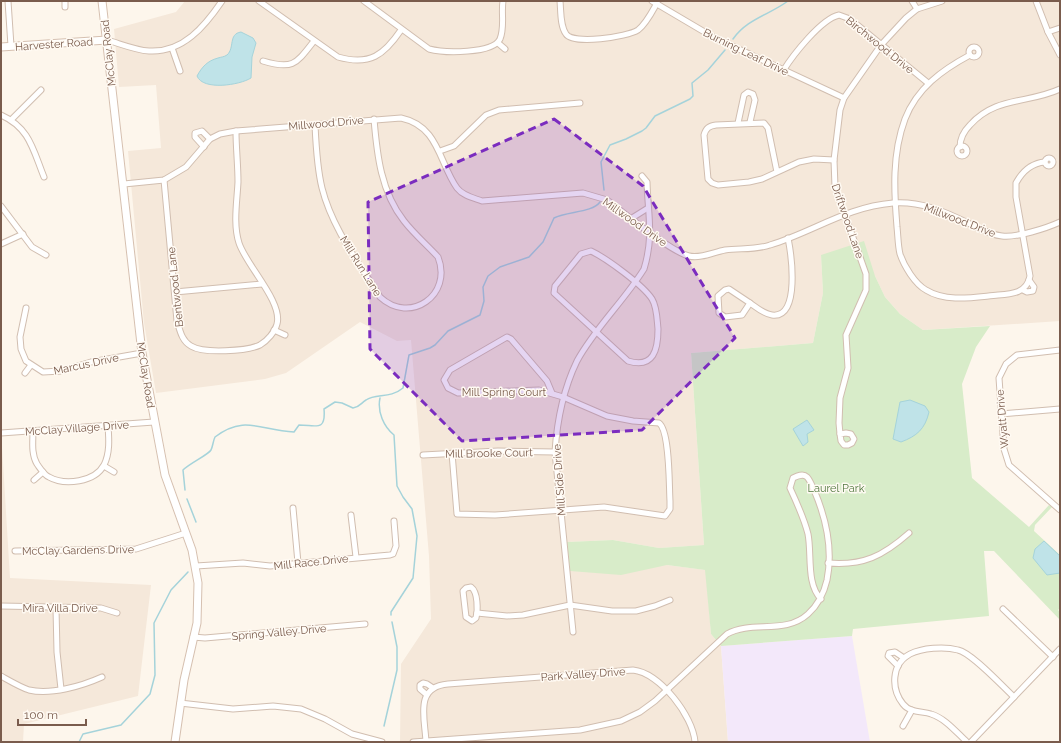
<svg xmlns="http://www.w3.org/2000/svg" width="1061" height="743" viewBox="0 0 1061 743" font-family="Raleway,sans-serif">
<rect width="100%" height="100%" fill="#fdf6ec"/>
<!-- residential -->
<g fill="#f5e8da">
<path d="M185 1H1060V321L923 330 900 314 885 297 875 276 821 255 823 293 813 343 691 353 704 545 659 548 613 540 567 542 571 571 667 565 706 570 711 634 721 646 728 742H400L401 664 431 619 429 556 411 340 397 341 360 322 286 373 265 379 156 393 144 323 128 151 161 148 156 85 119 87 114 29 176 12Z"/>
<path d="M1 430 10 578 151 585 138 696 24 724 23 742H1Z"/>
</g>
<!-- education -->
<path fill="#f3e8fa" d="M852 636 870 742H728L721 646Z"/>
<!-- green -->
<path fill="#d8ecc9" d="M864 241 875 276 885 297 900 314 923 330 990 326 976 347 962 384 972 478 1029 527 1049 505 1052 507 1035 525 1034 531 1060 555V608L1058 610 1060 612V620L994 551H984L989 616 853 629 852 636 721 646 711 634 705 570 667 565 621 575 570 571 567 542 613 540 659 548 704 545 691 353 813 343 823 293 821 255Z"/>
<!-- water -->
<g fill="#bfe3e8" stroke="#a5d3da">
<path d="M241 32 253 38 256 43 252 57 251 78C240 85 203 91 197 76 202 67 207 61 218 58 221 57 224 57 227 55 235 48 228 34 241 32Z"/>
<path d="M910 400 925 406 929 412C925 429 917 436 901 442L893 439 900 402Z"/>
<path d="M807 420 814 430 807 434 808 442 803 446 793 429Z"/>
<path d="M1044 541 1060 556V573L1047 575 1033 558 1035 549Z"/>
</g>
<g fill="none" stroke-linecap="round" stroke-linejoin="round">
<!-- stream -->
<g stroke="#a5d3da" stroke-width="1.5">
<path d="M733 39C747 19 769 15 788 1"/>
<path d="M604 190 601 162 610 145 626 139 642 131 646 128 655 116 690 99 693 96 692 83 708 70 725 50"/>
<path d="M380 398C377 412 384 427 394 435L397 486 403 497 412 509 417 536 413 578 391 612V615"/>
<path d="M185 490 183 470C190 463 208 455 211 450 213 446 213 441 215 437 245 414 261 431 294 432L299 425C316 425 326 432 324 409L335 402 342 403 353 408C360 407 361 403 366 400 376 393 390 399 403 388L409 355 430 348 435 345 448 331 480 315 484 301 483 287 488 276 500 267 529 257 543 242 554 218C567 211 592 213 600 202"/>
<path d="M187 499 196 522"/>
<path d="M384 726 397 670V647L392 622"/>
<path d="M79 742 83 734 121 725 150 694 155 675 154 623 171 590 188 572"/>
</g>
<!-- street casing -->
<g stroke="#d1beb0" stroke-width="7">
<g id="street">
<path d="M8 1 11 46"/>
<path d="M259 1 338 57C370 66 384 55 401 30"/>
<path d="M364 1 429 49C444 53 493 54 500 39 505 27 501 13 503 1"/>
<path d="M560 1C561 11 560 26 566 34 573 45 627 37 638 30 646 24 652 12 657 3"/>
<path d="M652 1 713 37 844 98"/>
<path d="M912 1 917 9"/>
<path d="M1036 1 1048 32 1060 55"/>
<path d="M65 7V1"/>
<path d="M1048 32 1060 28"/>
<path d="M107 40C121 44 135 50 149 51 183 53 205 26 222 1"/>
<path d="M498 43 505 49"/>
<circle cx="974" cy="52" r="5"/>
<path d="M172 48 180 71"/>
<path d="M970 55C942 70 917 88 905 119 892 154 894 191 897 227 898 236 898 246 900 254 904 266 915 284 926 290 947 303 975 297 998 295 1012 294 1027 293 1030 276L1016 197V183C1022 172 1032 163 1045 162"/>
<path d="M263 61C293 70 296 64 314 41"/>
<path d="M783 71C793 55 821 19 839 15L850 19 928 83"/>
<path d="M1 115C30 128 33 150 44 177"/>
<path d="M11 120 41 90"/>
<path d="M738 123 744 95 748 92 753 94 755 100 750 122"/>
<path d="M315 125C316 146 317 168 322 188 332 228 359 263 380 297 410 325 453 295 438 257 427 245 414 234 404 221 381 192 377 155 374 119"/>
<circle cx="962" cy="151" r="5"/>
<path d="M204 147 195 137V133L202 131 210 139"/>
<path d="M960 147C960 138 964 131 970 125 996 96 1028 104 1060 89"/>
<path d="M440 151 454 146 486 115 499 110 580 103"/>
<circle cx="1049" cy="162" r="4"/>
<path d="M777 172 768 128 764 123 716 125C709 126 706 128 704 135L708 179 712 183 718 185 749 182 762 179 799 162 814 159 834 160"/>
<path d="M164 180 177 321C180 331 182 341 191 346 204 354 247 351 260 345 267 341 275 332 277 324 283 302 246 265 239 243 233 224 237 202 238 182 238 165 236 148 236 131"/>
<path d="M124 184 164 180 186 167 210 139 220 134 236 131 401 118C439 126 439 163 457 188 463 196 474 198 482 201L583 193 607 200C624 213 671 252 689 256 700 259 714 252 725 250 740 248 755 250 770 245 813 232 846 207 893 203 920 201 944 211 968 223 979 228 990 235 1002 236 1016 238 1047 228 1060 222"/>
<path d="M1 206 32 247 46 255"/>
<path d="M632 218 648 208"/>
<path d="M1 244 23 234"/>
<path d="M591 251C606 258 643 285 652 299 657 307 657 319 658 329 658 349 654 369 628 361L554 293 555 286 581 254Z"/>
<path d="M729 289 750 303 742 315 725 317 719 313 718 296 725 290Z"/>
<path d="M1023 290 1027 292 1033 291 1034 287 1029 280"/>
<path d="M175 292 262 284"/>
<path d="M750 303C757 308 764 314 772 315 801 319 791 253 788 238"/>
<path d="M26 308 20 337 21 349 26 361 43 372 61 371 91 362 142 353"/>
<path d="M274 330 285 335"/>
<path d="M1060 350 1017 355 1006 364 999 378 1004 449 1009 465 1060 510"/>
<path d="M25 373 31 365"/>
<path d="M1001 414 1060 409"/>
<path d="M33 431C33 441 31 454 37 464 40 468 44 475 49 477 65 486 95 482 104 465 110 453 109 439 108 426"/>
<path d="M1 433 154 422"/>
<path d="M846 433 851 434 854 439 852 443 848 445H844L841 441 840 434Z"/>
<path d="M840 434 839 423 840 398 848 368 846 335 866 290V274L835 187 834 160 840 110 844 98 881 45 906 18 917 9 942 1"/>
<path d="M452 453 457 514 495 515 604 507 665 516 670 509V501C669 486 670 431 659 423L633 421 607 416 563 397 539 390 458 393 448 388 444 380 450 370 507 337 511 339 547 381 552 393"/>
<path d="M423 455 498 451 555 452"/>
<path d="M104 466 114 472"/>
<path d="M34 480 43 472"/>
<path d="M293 508 298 563"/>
<path d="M351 515 356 557"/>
<path d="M15 551 136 549 186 533"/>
<path d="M828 563C863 566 883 556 909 533"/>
<path d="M196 566 243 563 270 566 390 555 393 554 396 546 394 521"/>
<path d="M471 587C478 592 478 610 476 618L472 621 466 617 463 591 466 588Z"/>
<path d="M1 606 101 608 117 613"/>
<path d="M56 608 57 652 61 689"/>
<path d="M1003 609 1053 657"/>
<path d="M477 613 507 616 523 615 570 605 612 611H636L655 606 670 600"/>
<path d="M573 632 555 452C557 421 563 390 577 361 595 328 624 301 644 269 654 236 648 216 647 182L642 176"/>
<path d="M193 637 205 638 365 624"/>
<path d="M898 666 888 656 889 653 895 652 904 658"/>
<path d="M1 676C10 681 20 687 29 690 51 695 82 686 102 677"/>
<path d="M427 695 420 689V685L423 683 427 684 433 688"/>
<path d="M180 703 233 709 273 706 301 709 325 719 352 734 382 742"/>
<path d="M903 726 912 710"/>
<path d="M413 742 580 730 621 721 640 712 655 701 727 634C752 620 785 635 808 614 818 605 824 593 827 580 833 550 826 518 814 490 812 486 810 480 807 477 803 473 797 476 793 478L790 488C797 503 804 518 808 534 812 554 806 584 821 599"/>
<path d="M426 742C425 718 414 687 448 684L633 670C660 673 693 716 695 742"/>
<path d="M967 742C957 733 945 718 931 714 922 711 910 713 903 704 891 689 891 664 910 654 922 648 944 646 958 650 972 653 1002 686 1014 697"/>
<path d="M971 742 1060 649"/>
</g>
</g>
<!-- secondary casing -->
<g stroke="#d6c0b0" stroke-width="9">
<g id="secondary">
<path d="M102 1 142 353 165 475 192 550 198 583 197 623 184 680 175 742"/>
<path d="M1 47 107 40"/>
</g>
</g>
<!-- street -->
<use href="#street" stroke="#fff" stroke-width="5"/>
<!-- secondary -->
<use href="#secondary" stroke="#fff" stroke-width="7"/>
</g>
<!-- marked area -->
<path fill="#7b2cbf" fill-opacity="0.2" stroke="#7b2cbf" stroke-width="3" stroke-dasharray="8 5" stroke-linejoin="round" d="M554 119 643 186 735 338 642 430 462 441 370 349 368 202Z"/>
<g text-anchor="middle" stroke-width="3" stroke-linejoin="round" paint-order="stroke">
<!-- street labels -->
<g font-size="11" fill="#7a5c4d" stroke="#fffaf3">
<text transform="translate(54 44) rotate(-4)" y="4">Harvester Road</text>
<text transform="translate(880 45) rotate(39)" y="4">Birchwood Drive</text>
<text transform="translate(746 52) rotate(26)" y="4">Burning Leaf Drive</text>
<text transform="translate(108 53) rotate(-96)" y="4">McClay Road</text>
<text transform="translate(326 123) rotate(-5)" y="4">Millwood Drive</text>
<text transform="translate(960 220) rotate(21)" y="4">Millwood Drive</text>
<text transform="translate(848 221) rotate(71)" y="4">Driftwood Lane</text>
<text transform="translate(635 222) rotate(35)" y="4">Millwood Drive</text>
<text transform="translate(361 266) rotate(58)" y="4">Mill Run Lane</text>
<text transform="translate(175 287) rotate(-96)" y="4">Bentwood Lane</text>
<text transform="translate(86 364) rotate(-12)" y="4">Marcus Drive</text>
<text transform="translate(146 375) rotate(81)" y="4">McClay Road</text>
<text x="504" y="396">Mill Spring Court</text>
<text transform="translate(1002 419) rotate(-95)" y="4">Wyatt Drive</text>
<text transform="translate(77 428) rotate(-4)" y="4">McClay Village Drive</text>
<text transform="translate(489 453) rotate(-1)" y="4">Mill Brooke Court</text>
<text transform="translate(559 480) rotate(-94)" y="4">Mill Side Drive</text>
<text transform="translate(78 550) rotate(-1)" y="4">McClay Gardens Drive</text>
<text transform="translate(311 562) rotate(-6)" y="4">Mill Race Drive</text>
<text x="60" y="612">Mira Villa Drive</text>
<text transform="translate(279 632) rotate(-5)" y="4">Spring Valley Drive</text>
<text transform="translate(583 674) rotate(-4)" y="4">Park Valley Drive</text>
</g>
<!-- park labels -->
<g font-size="11" fill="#537a41" stroke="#fffaf3">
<text x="836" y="492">Laurel Park</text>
</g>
</g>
<!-- border -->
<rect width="1061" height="743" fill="none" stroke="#7a5c4d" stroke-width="4"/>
<!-- scale -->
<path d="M18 719v6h68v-6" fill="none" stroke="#7a5c4d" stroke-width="2"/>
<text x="24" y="719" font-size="12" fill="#7a5c4d" stroke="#fffaf3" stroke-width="3" paint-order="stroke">100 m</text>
</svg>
